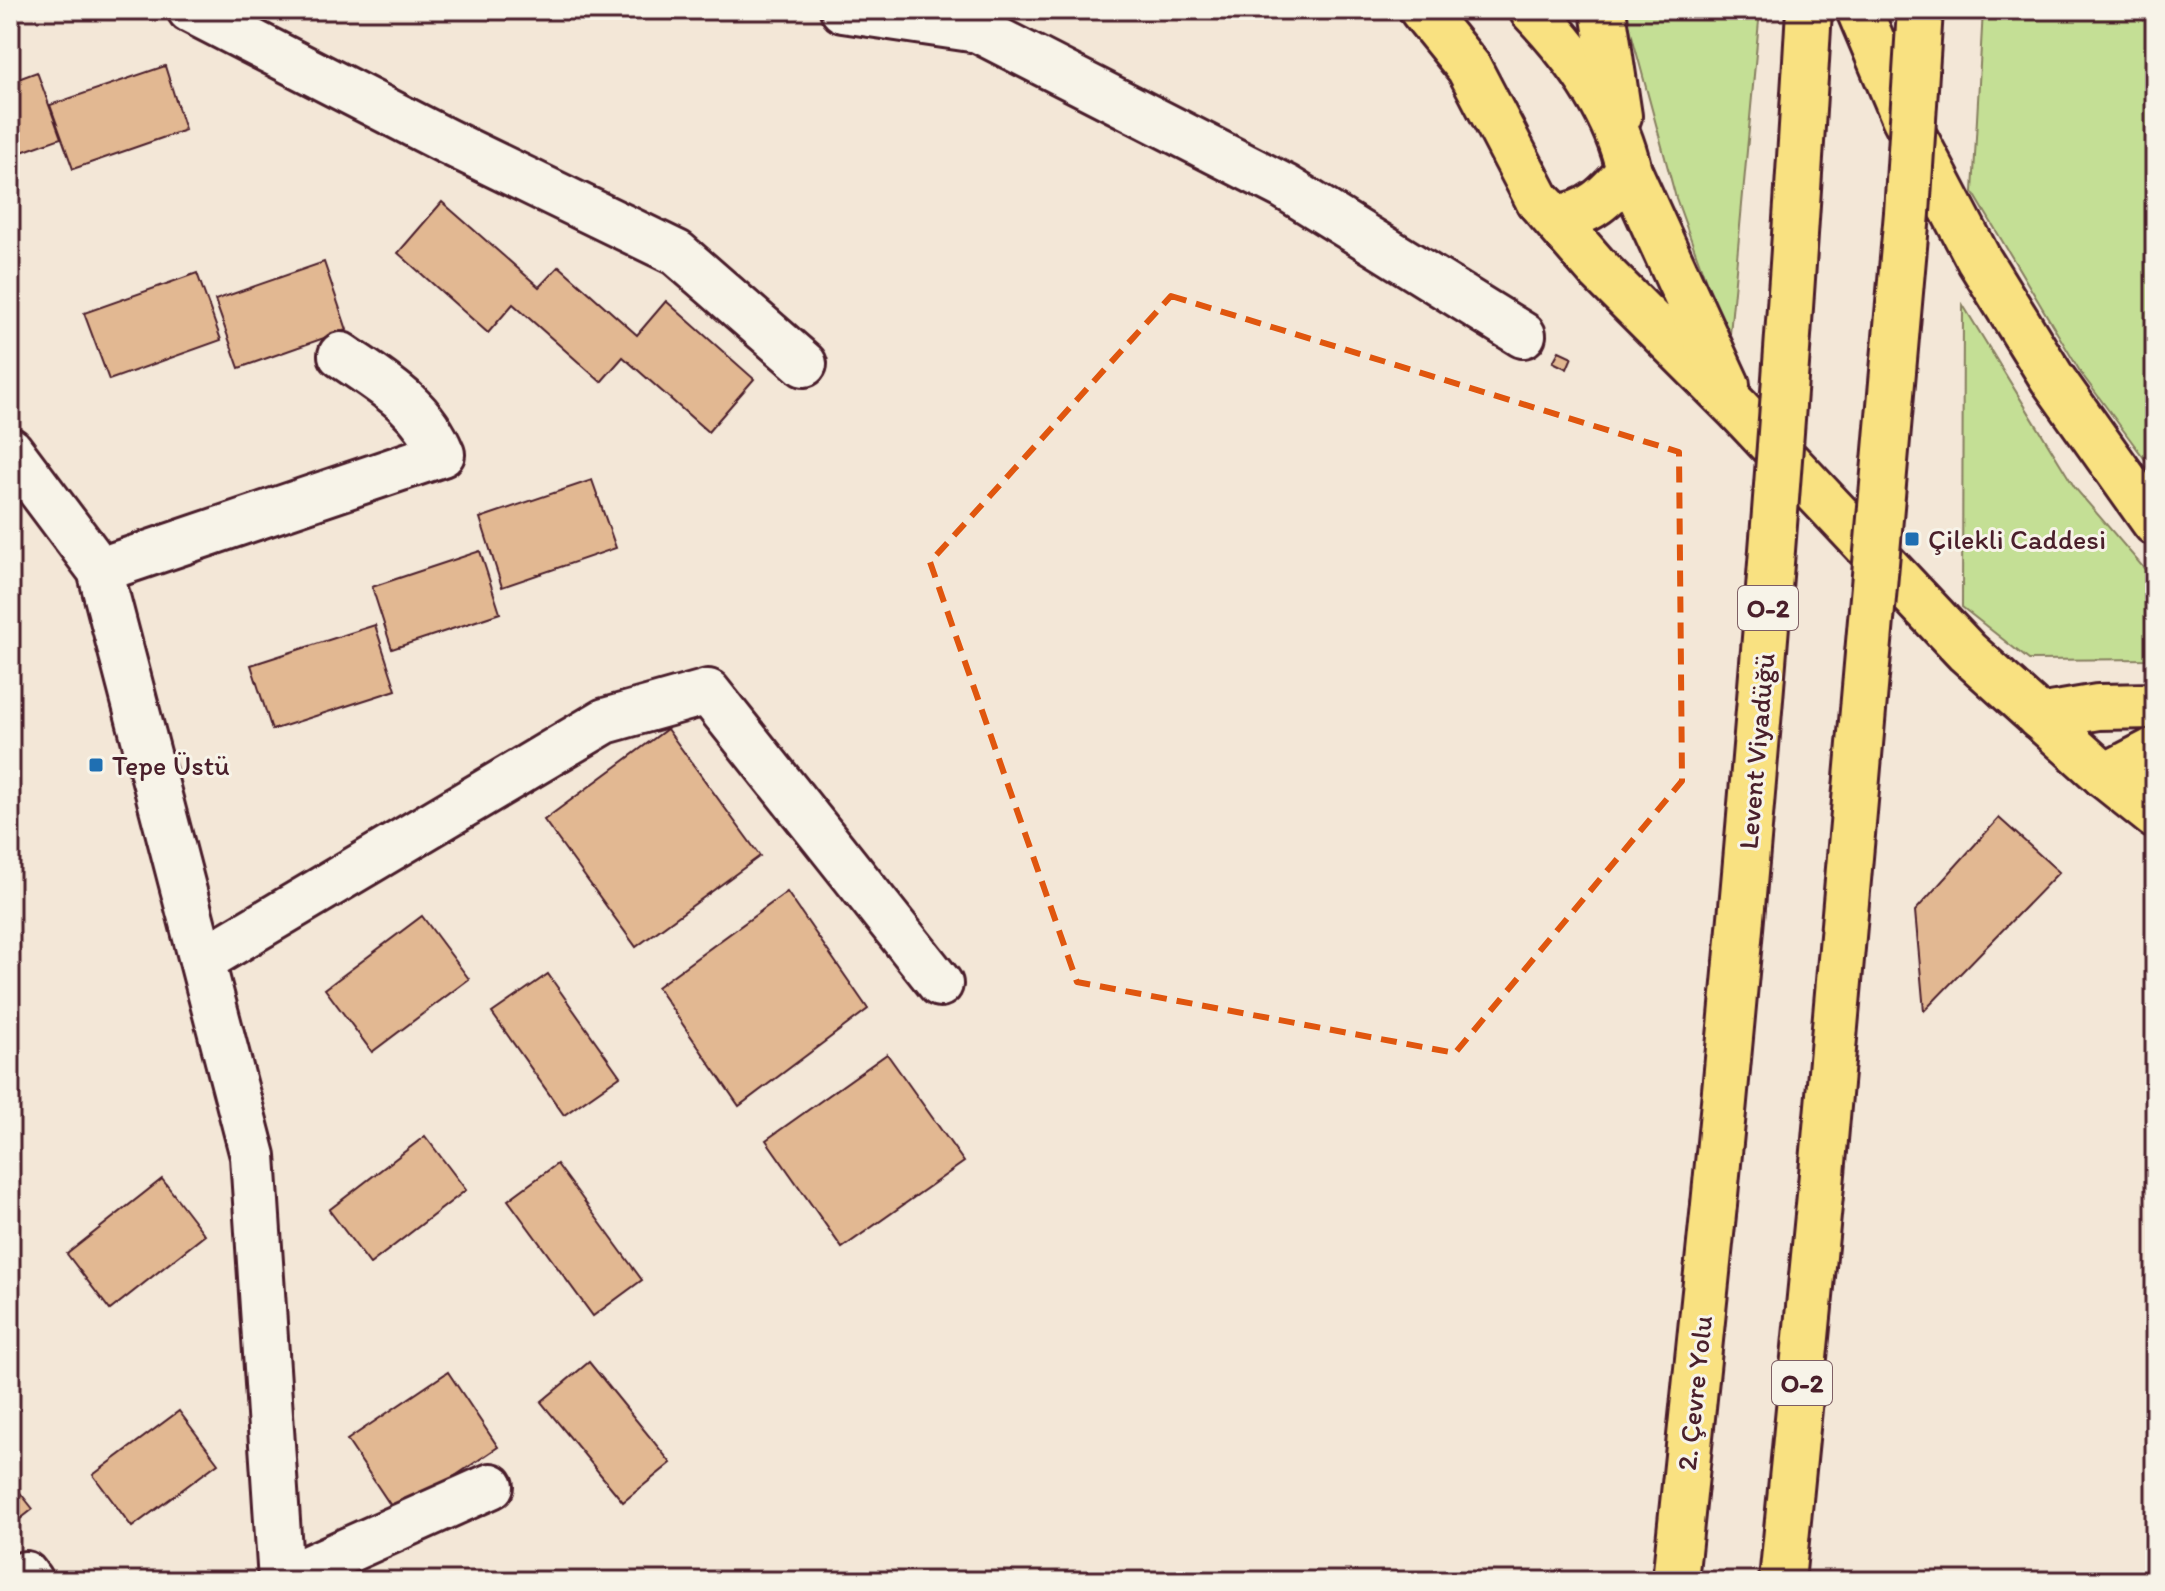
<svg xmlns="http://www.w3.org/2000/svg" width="2165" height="1591" viewBox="0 0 2165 1591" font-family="Itim,sans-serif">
<rect width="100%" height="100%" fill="#f3e7d7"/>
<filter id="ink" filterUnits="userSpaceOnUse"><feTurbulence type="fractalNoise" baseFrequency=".0125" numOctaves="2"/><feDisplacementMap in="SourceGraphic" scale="16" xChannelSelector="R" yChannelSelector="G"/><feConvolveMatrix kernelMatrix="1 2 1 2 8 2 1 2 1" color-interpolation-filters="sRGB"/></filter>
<g filter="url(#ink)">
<!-- green -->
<g fill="#c4df95" stroke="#877f60" stroke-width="2">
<path d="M1625 10H1760L1729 345 1676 198Z"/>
<path d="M1983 10H2155V473L2081 373 1973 192Z"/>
<path d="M1963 305 2075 488 2155 581V659L2029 660 1962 607Z"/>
</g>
<!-- building -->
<g fill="#e2b892" stroke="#4a1f2b" stroke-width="2">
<path d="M165 66 185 130 73 169 50 105Z"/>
<path d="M37 72 61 138 10 156V82Z"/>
<path d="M442 202 539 287 559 266 637 335 666 301 754 379 708 432 623 357 601 382 513 304 488 333 398 253Z"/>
<path d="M324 262 347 330 239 368 215 300Z"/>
<path d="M197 273 221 340 109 380 84 313Z"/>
<path d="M1559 351 1572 357 1567 369 1553 362Z"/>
<path d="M592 480 616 548 502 587 480 518Z"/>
<path d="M480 551 500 613 392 649 372 587Z"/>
<path d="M375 625 396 690 272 730 251 665Z"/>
<path d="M667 729 760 856 636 947 544 820Z"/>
<path d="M1999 818 2059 872 1924 1011 1915 911Z"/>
<path d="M787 892 868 1009 739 1106 657 987Z"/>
<path d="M422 916 469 979 372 1052 325 989Z"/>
<path d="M548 974 620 1076 564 1115 492 1013Z"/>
<path d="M887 1054 964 1162 842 1248 766 1140Z"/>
<path d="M425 1136 466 1190 370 1264 329 1210Z"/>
<path d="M557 1164 642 1280 593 1316 508 1200Z"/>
<path d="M162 1179 205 1235 110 1310 67 1254Z"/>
<path d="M589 1362 671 1463 623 1502 541 1402Z"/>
<path d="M448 1372 498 1447 397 1515 347 1440Z"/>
<path d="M179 1411 218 1463 132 1527 93 1475Z"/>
<path d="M10 1480 33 1509 10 1527Z"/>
</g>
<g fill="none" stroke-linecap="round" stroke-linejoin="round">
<!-- minor casing -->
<g stroke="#4a1f2b" stroke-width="50">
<g id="minor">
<path d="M190 10 446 141 677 253 804 364"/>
<path d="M843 10 978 30 1285 187 1523 335"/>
<path d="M10 450 100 570 253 1156 281 1581"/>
<path d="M100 570 442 454C422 405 383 384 341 355"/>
<path d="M203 960 605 721 708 692 940 984"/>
<path d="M25 1574 30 1581"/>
<path d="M281 1580 491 1486"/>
</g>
</g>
<!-- major casing -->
<g stroke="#4a1f2b" stroke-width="50">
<g id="major">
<path d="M1422 10 1469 68 1538 200 1598 269 1738 409 1967 652 2105 776 2155 816"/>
<path d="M1532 10C1574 54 1616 111 1629 171L1727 385"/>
<path d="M1603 10 1619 116"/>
<path d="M1538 200 1555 217C1589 216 1608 195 1629 171"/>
<path d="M2039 717 2098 707 2155 706"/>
<path d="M2105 776 2155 750"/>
</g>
</g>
<!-- highway casing -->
<g stroke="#4a1f2b" stroke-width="50">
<g id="highway">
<path d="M1859 10 1904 117 1979 260 2052 378 2155 523"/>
<path d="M1675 1581 1714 1205"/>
<path d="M1782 1581 1821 1185"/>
</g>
</g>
<!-- minor -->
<use href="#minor" stroke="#f7f3e8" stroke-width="44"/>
<!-- major -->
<use href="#major" stroke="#f9e181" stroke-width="44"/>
<!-- highway -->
<use href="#highway" stroke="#f9e181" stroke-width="44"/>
<!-- highway-bridge casing -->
<g stroke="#4a1f2b" stroke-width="50" stroke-linecap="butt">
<g id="highway-bridge">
<path d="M1821 1185 1907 213 1920 10"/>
<path d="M1714 1205C1753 807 1786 409 1809 10"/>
</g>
</g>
<!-- highway-bridge -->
<use href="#highway-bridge" stroke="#f9e181" stroke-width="44"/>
</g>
</g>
<!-- marked area -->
<path fill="none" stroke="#e0560e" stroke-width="6" stroke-dasharray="16 10" stroke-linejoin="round" d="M1171 296 1679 452 1682 781 1455 1053 1077 982 930 562Z"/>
<!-- markers -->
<g fill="#1f6fb2" stroke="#f7f3e8" stroke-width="3">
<rect x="1904" y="531" width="16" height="16" rx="4"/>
<rect x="88" y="757" width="16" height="16" rx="4"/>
</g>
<g text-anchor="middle" stroke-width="6" stroke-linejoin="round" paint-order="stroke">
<!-- shield labels -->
<g fill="#f7f3e8" stroke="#7e5f64" stroke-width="2">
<rect x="1738" y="586" width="60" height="44" rx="6"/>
<rect x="1772" y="1361" width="60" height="44" rx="6"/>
</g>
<g font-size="26" font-weight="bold" fill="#4a1f2b">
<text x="1768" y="617">O-2</text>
<text x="1802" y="1392">O-2</text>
</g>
<!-- poi labels -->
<g font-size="28" fill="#4a1f2b" stroke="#f7f3e8" text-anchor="start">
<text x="1928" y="549">Çilekli Caddesi</text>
<text x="112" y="775">Tepe Üstü</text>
</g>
<!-- street labels -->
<g font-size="28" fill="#4a1f2b" stroke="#f7f3e8">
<text transform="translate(1756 751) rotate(-85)" y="10">Levent Viyadüğü</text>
<text transform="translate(1694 1393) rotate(-84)" y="10">2. Çevre Yolu</text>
</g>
</g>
<!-- margin -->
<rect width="2165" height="1591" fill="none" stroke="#f7f3e8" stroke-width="40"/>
<rect x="20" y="20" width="2125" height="1551" fill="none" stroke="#4a1f2b" stroke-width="3" filter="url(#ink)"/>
</svg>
